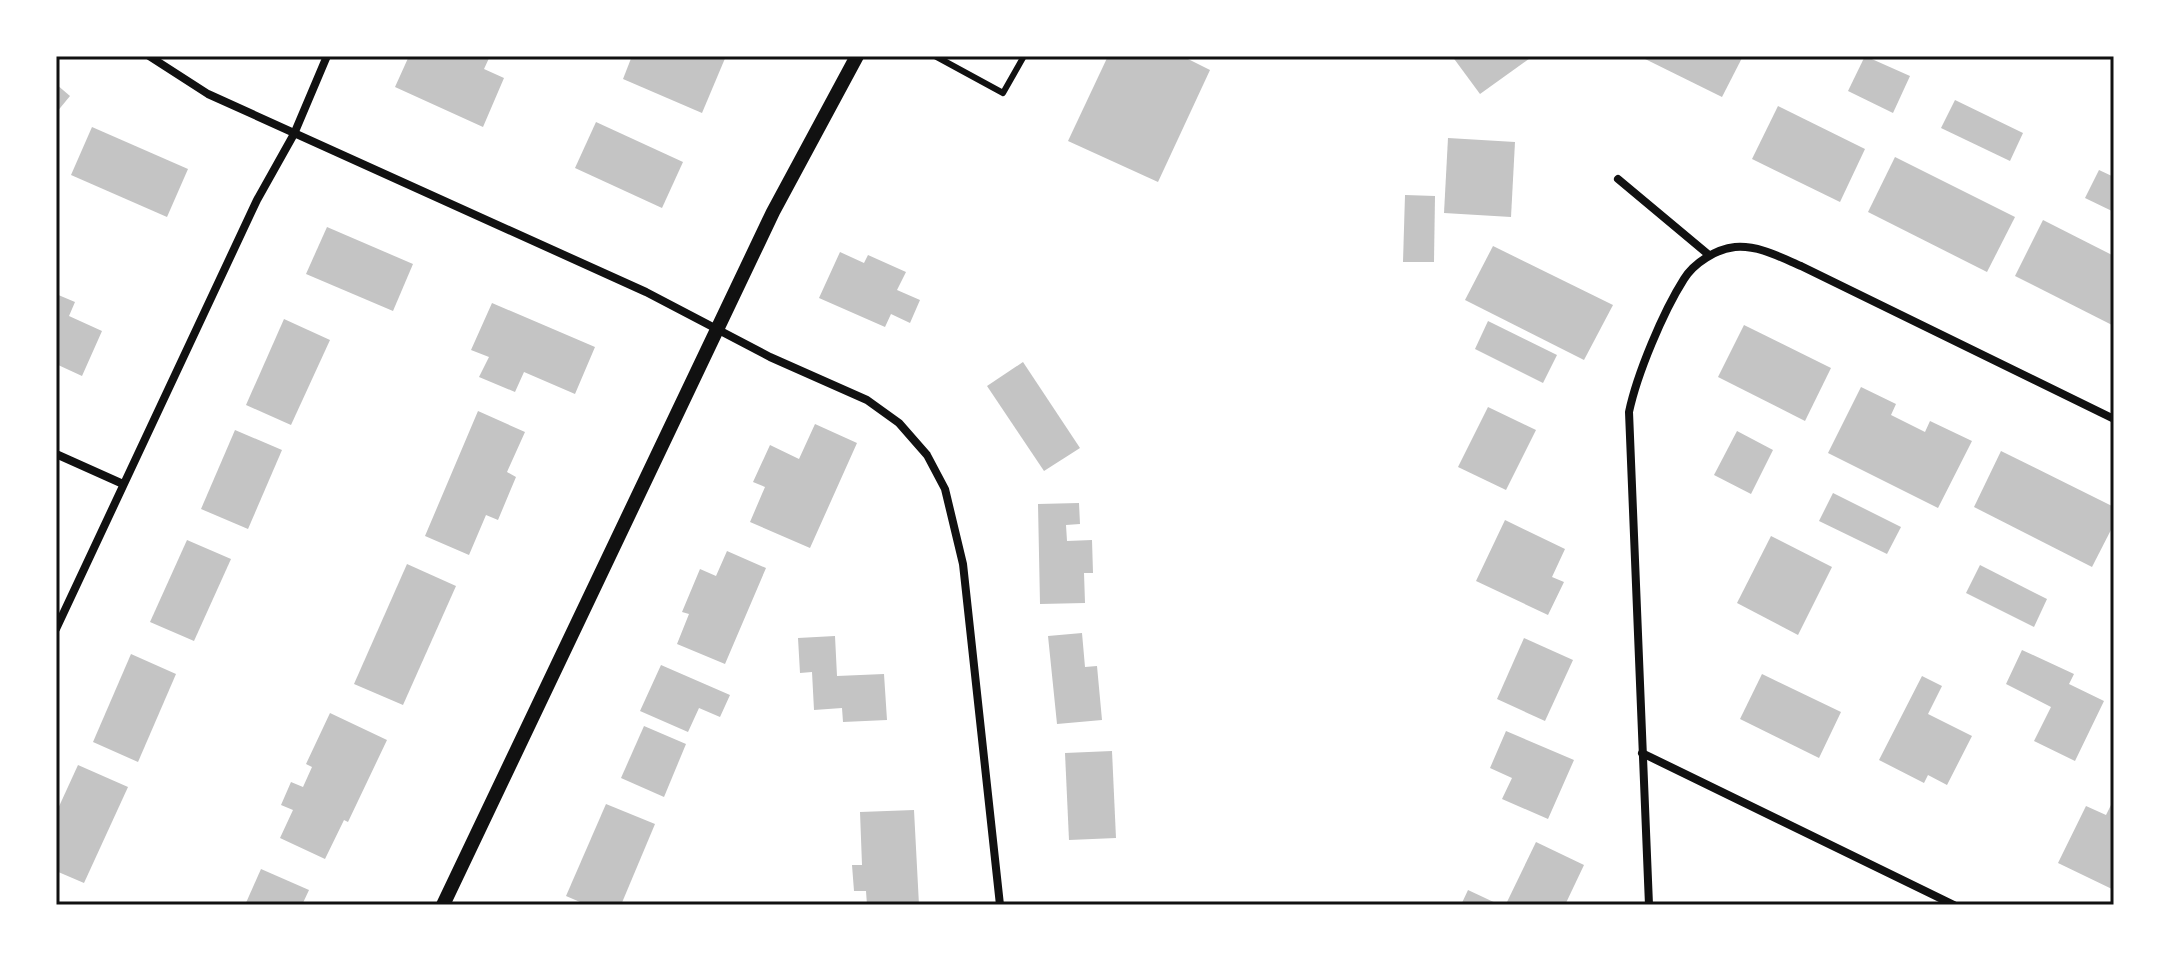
<svg xmlns="http://www.w3.org/2000/svg" width="2170" height="961" viewBox="0 0 2170 961" font-family="Commissioner,sans-serif">
<rect width="100%" height="100%" fill="#fff"/>
<!-- building -->
<g fill="#c4c4c4">
<path d="M409 56H490L484 69 504 78 483 127 395 87Z"/>
<path d="M632 56H726L702 113 623 79Z"/>
<path d="M1108 56H1182L1210 70 1158 182 1068 141Z"/>
<path d="M1452 56H1533L1480 94Z"/>
<path d="M1639 56H1743L1722 97Z"/>
<path d="M1865 56 1910 76 1893 113 1848 91Z"/>
<path d="M56 84 70 96 56 113Z"/>
<path d="M1955 100 2023 133 2010 161 1941 128Z"/>
<path d="M1778 106 1865 149 1840 202 1752 159Z"/>
<path d="M596 122 683 162 662 208 575 168Z"/>
<path d="M92 127 188 169 167 217 71 175Z"/>
<path d="M1448 138 1515 142 1511 217 1444 213Z"/>
<path d="M1895 157 2015 217 1987 272 1868 212Z"/>
<path d="M2099 170 2114 177V212L2085 198Z"/>
<path d="M1405 195 1435 196 1434 262H1403Z"/>
<path d="M2043 220 2114 256V326L2015 276Z"/>
<path d="M327 227 413 264 393 311 306 274Z"/>
<path d="M1493 246 1613 305 1584 360 1465 300Z"/>
<path d="M840 252 864 263 868 255 906 272 897 290 920 300 910 323 891 314 885 327 819 298Z"/>
<path d="M56 294 75 302 69 316 102 331 82 376 56 364Z"/>
<path d="M492 303 595 347 575 394 524 372 515 392 479 377 489 357 471 350Z"/>
<path d="M284 319 330 340 291 425 246 405Z"/>
<path d="M1488 321 1557 355 1543 383 1475 349Z"/>
<path d="M1744 325 1831 368 1805 421 1718 377Z"/>
<path d="M1023 362 1080 448 1044 471 987 386Z"/>
<path d="M1861 387 1896 404 1891 415 1925 432 1930 421 1972 441 1938 508 1828 453Z"/>
<path d="M1488 407 1536 430 1506 490 1458 467Z"/>
<path d="M478 411 525 432 507 472 516 477 498 520 486 515 469 555 425 536Z"/>
<path d="M815 424 857 443 810 548 750 522 765 487 753 482 770 445 799 459Z"/>
<path d="M235 430 282 450 248 529 201 509Z"/>
<path d="M1737 431 1773 450 1751 494 1714 475Z"/>
<path d="M2001 451 2114 507V524L2092 567 1974 507Z"/>
<path d="M1833 493 1901 527 1887 554 1819 521Z"/>
<path d="M1079 503 1080 524 1066 525 1067 541 1092 540 1093 573H1084L1085 603 1040 604 1038 504Z"/>
<path d="M1505 520 1565 549 1552 577 1564 582 1548 615 1476 581Z"/>
<path d="M1771 536 1832 567 1798 635 1737 603Z"/>
<path d="M187 540 231 559 194 641 150 622Z"/>
<path d="M727 551 766 568 725 664 677 644 689 614 682 612 700 569 716 576Z"/>
<path d="M407 564 456 586 403 705 354 684Z"/>
<path d="M1980 565 2047 599 2034 627 1966 593Z"/>
<path d="M1082 633 1085 667 1097 666 1102 720 1057 724 1048 636Z"/>
<path d="M835 636 837 676 884 674 887 720 843 722 842 708 814 710 812 672 800 673 798 638Z"/>
<path d="M1524 638 1573 660 1545 721 1497 699Z"/>
<path d="M2022 650 2074 674 2069 684 2104 701 2075 761 2034 741 2051 707 2006 684Z"/>
<path d="M131 654 176 674 138 762 93 742Z"/>
<path d="M661 665 730 695 720 717 699 708 688 732 640 711Z"/>
<path d="M1762 674 1841 712 1819 758 1740 719Z"/>
<path d="M1922 676 1942 686 1928 714 1972 736 1947 785 1928 775 1924 783 1879 760Z"/>
<path d="M330 713 387 740 348 822 344 820 325 859 280 838 293 810 281 805 291 782 303 787 312 767 306 764Z"/>
<path d="M644 726 686 744 664 797 621 778Z"/>
<path d="M1506 731 1574 760 1548 819 1502 799 1512 778 1490 768Z"/>
<path d="M1112 751 1116 838 1069 840 1065 753Z"/>
<path d="M78 765 128 787 84 883 56 871V813Z"/>
<path d="M2114 799V890L2058 863 2086 806 2106 815Z"/>
<path d="M606 804 655 824 621 905H587L566 896Z"/>
<path d="M914 810 919 905H867L866 891H854L852 865H862L860 812Z"/>
<path d="M1536 842 1584 865 1565 905 1507 902Z"/>
<path d="M261 869 309 890 302 905H245Z"/>
<path d="M1468 890 1500 905H1461Z"/>
</g>
<g fill="none" stroke-linecap="round" stroke-linejoin="round">
<!-- service -->
<path stroke="#111" stroke-width="6" d="M935 56 1003 93 1024 56"/>
<!-- minor -->
<g stroke="#111" stroke-width="8">
<path d="M149 56 208 94 646 292 770 357 867 400 899 423 927 455 945 489 963 564 1000 905"/>
<path d="M1618 179 1709 255"/>
<path d="M56 454 123 484"/>
<path d="M56 629 257 200 294 134 327 56"/>
<path d="M1642 753 1954 905"/>
<path d="M1649 905 1629 412C1637 374 1663 312 1684 279 1694 263 1716 249 1735 247 1758 245 1780 257 1801 266L2114 419"/>
</g>
<!-- tertiary -->
<path stroke="#111" stroke-width="14" d="M443 905 773 212 857 56"/>
</g>
<!-- border -->
<rect width="2170" height="961" fill="none" stroke="#ffffff" stroke-width="116"/>
<rect x="58" y="58" width="2054" height="845" fill="none" stroke="#111" stroke-width="3"/>
</svg>
